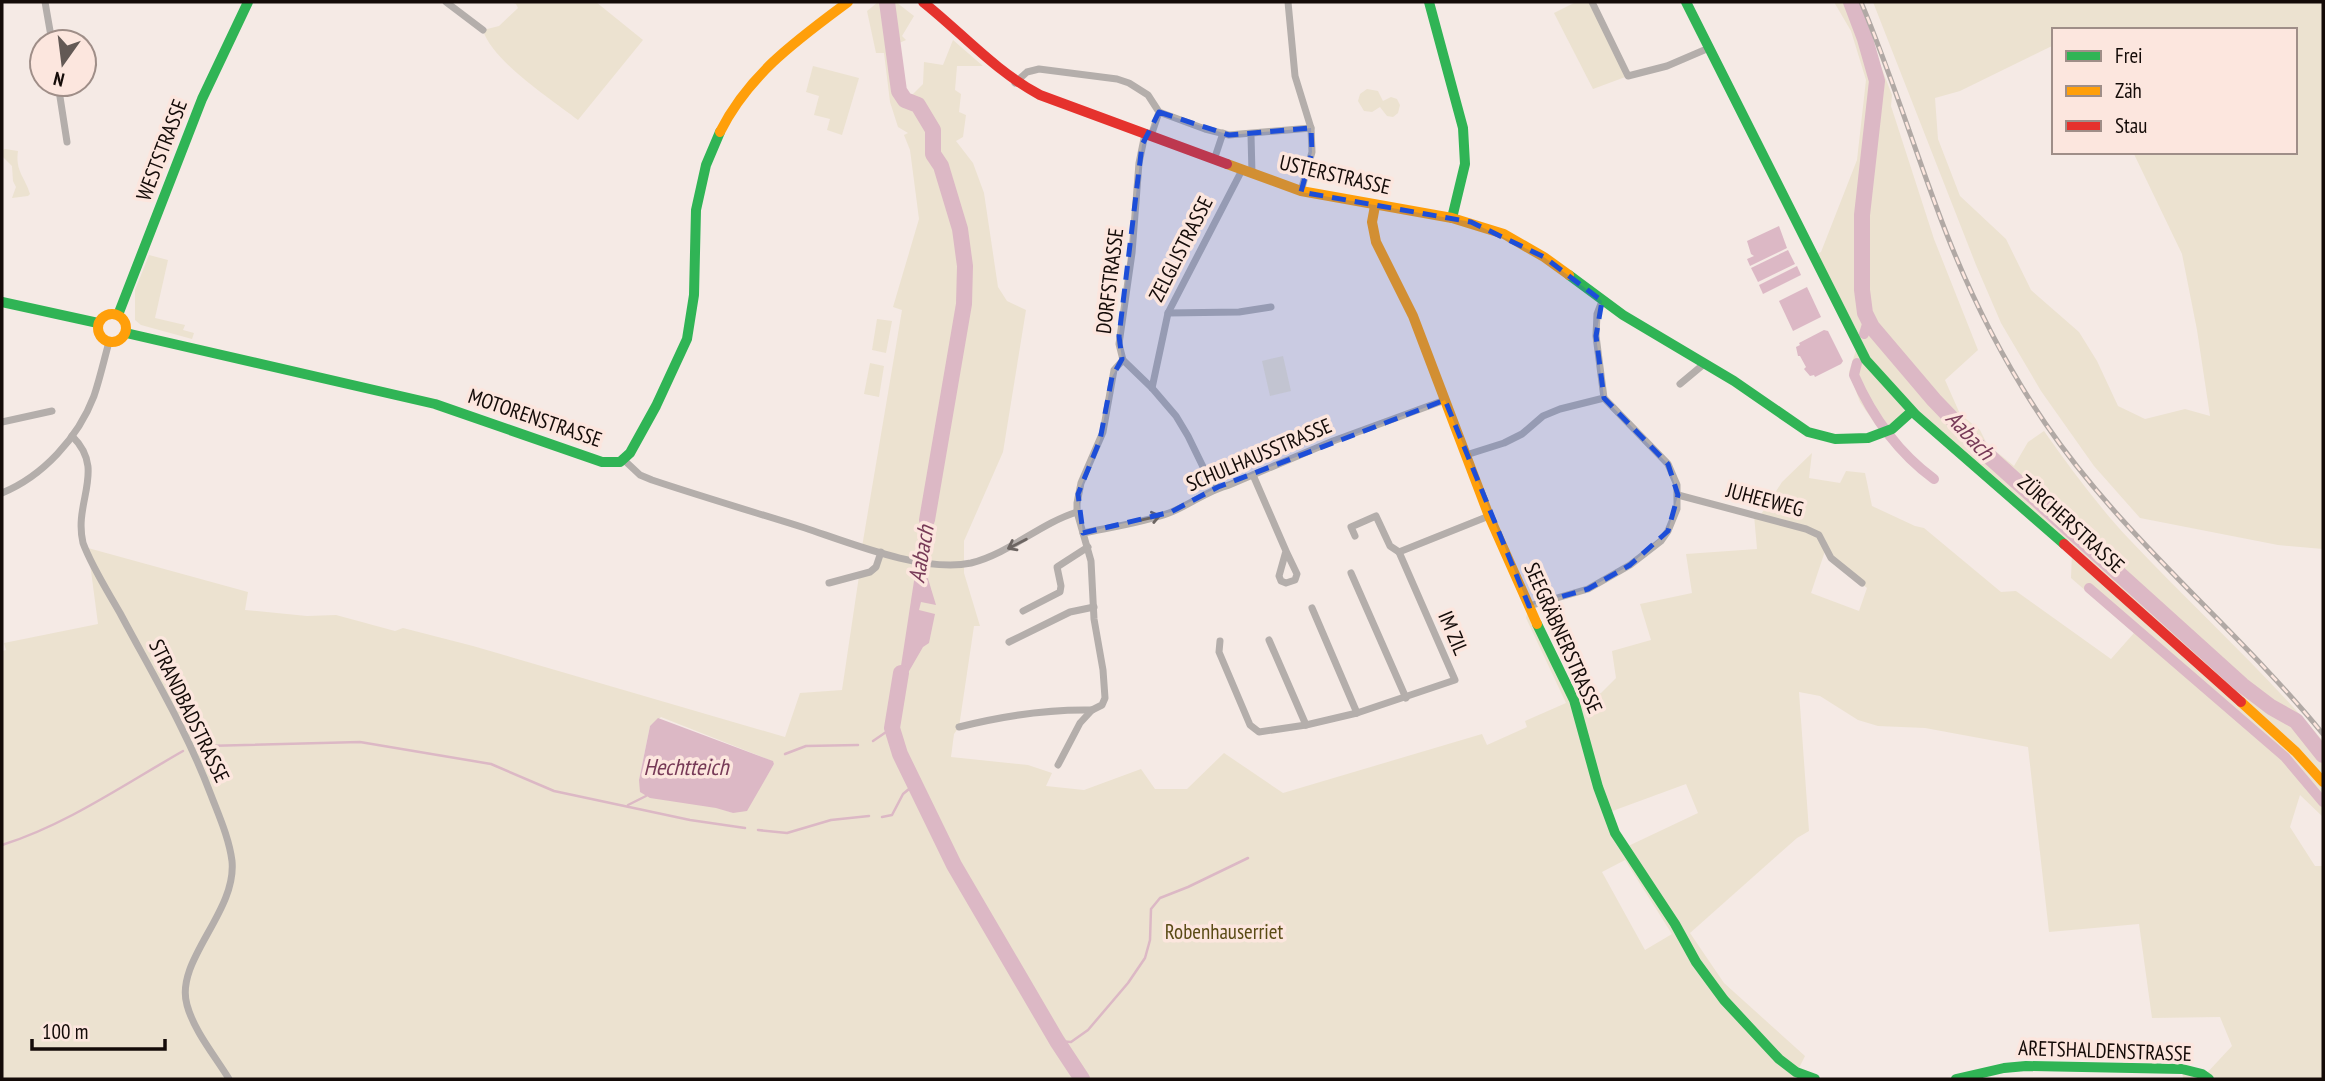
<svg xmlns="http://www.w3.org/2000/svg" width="2325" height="1081" viewBox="0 0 2325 1081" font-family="'PT Sans Narrow',sans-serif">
<rect width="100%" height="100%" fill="#f5eae5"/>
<!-- green -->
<g fill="#ece2d0" fill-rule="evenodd">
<path d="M510 2H596L643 40 578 120C551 99 492 61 483 30L499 26 518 8 516 4Z"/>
<path d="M878 2H896L914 16 902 36 906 40 897 44 904 95 913 94 923 84 924 62 943 65 953 40 983 66H957L955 90 961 94 959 112 966 115 963 137 956 141 973 163 984 193 998 287 1007 301 1026 310 1003 452 964 541V573L980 626H974L959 727 954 734 951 757 1028 765 1052 773 1046 786 1084 790 1141 769 1155 789H1187L1224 753 1283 793 1482 734 1487 745 1527 727 1525 721 1566 703 1526 618 1529 606 1574 700 1601 693 1616 678 1612 651 1651 640 1640 604 1692 593 1686 554 1757 549 1754 515 1760 516 1782 482 1812 453 1809 478 1840 483 1846 471 1865 473 1872 506 1915 526 1924 528 2001 592 2016 591 2111 659 2134 633 2071 578 2072 551 1911 413 1882 434 1860 402 1849 372 1858 344 1812 256 1821 252 1857 160 1866 80 1851 31 1834 2H1856L1892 95 1891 106 1934 239 1978 350 1945 380 1960 414 1980 430 1987 444 2014 466 2028 442 2044 431C2071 469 2098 506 2130 540 2194 608 2263 670 2323 741V817L2300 795 2290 827 2315 866H2323V1079H2183L2182 1069 2205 1075 2232 1046 2220 1017 2152 1018 2139 924 2049 932 2028 747 1925 728 1878 726 1858 720 1820 696 1799 692 1809 831 1797 838 1690 933 1724 983 1805 1056 1797 1072 1815 1079H2V651L6 650 4 643 98 624 88 548 248 592 245 610 307 616 336 615 395 631 403 628 473 646 785 737 800 693 842 690 859 576 870 572 880 552 862 547 902 310 893 307 919 219 910 150 904 135 908 133 898 127 890 102 884 53H876L867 11ZM1826 548 1831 558 1867 588 1859 611 1811 593ZM661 717 772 761 774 764 764 781 733 813 639 780 650 726ZM1686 784 1698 813 1624 848 1607 813ZM1625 860 1672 934 1645 950 1602 872Z"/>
<path d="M1576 2H1592L1628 76 1593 89 1554 13Z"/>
<path d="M1873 2H2323V549L2278 545 2140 518 2094 466 2041 391 2001 323 1976 265ZM2054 30H2295V152H2133L2182 254 2197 330 2210 416 2185 409 2145 419 2118 406 2097 361 2079 332 2031 290 2006 239 1960 196 1938 139 1935 98 1960 91 2054 45Z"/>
<path d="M813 66 859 78 842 135 827 130 830 119 814 115 819 96 806 92Z"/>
<path d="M1367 89 1378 91 1383 101 1391 97 1397 99 1400 105 1398 113 1393 117 1387 116 1380 107 1372 112 1364 111 1358 101 1360 94Z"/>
<path d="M5 149 18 151C15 171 25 177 30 194L28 196 12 198 16 187 13 181 12 166 2 156V151Z"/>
<path d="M149 255 168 260 155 318 185 325 183 330 194 333 192 339 141 325 135 320V290Z"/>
<path d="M877 319 892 321 886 353 872 350Z"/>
<path d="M1283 356 1291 391 1270 396 1262 361Z"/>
<path d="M870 363 884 366 879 397 864 394Z"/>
</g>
<!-- water -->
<g fill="#dcb8c5">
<path d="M1779 226 1787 248 1750 266 1747 259 1754 256 1751 254 1747 241Z"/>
<path d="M1788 250 1795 264 1758 282 1751 268Z"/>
<path d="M1797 266 1801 275 1763 294 1759 285Z"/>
<path d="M1807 287 1821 317 1793 331 1779 301Z"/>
<path d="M1824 330 1828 331 1843 361 1841 364 1815 377 1814 375 1810 376 1804 369 1806 367 1800 356H1798L1796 347 1800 345 1799 343Z"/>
<path d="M931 500 934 508 926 572 936 605 921 602 919 610 935 614 929 643 923 647 897 692 925 509Z"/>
<path d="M658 718 773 761 774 764 747 811 733 813 716 808 650 798 640 792 639 780 650 726Z"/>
</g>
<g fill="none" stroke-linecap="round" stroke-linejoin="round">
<!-- stream -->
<g stroke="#dcb8c5" stroke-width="2.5">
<path d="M873 741 892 728"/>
<path d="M205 746 360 742 491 764 554 791 690 820 745 828"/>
<path d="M785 754 806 746 858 745"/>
<path d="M628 805 646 796"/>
<path d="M882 817 892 815 903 794 915 784"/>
<path d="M758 830 787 833 831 820 869 816"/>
<path d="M2 845C66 825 125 784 183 751"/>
<path d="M1057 1041 1071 1042 1088 1030 1128 983 1145 958 1150 940 1151 909 1160 898 1188 887 1248 858"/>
</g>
<!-- canal -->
<g stroke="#dcb8c5" stroke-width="10">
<path d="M1864 334 1868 321"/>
<path d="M1857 363 1854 375C1872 416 1897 452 1934 479"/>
<path d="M2089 588 2285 757 2323 802"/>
</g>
<!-- river -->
<g stroke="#dcb8c5" stroke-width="16">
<path d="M887 2 899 91 905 100 918 105 933 130V154L941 166 960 229 965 266 964 304 927 520"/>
<path d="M1851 2 1865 39 1877 81 1862 215V290L1865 313 1872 327 1934 400 1983 451 2242 685 2271 707 2296 721 2323 755"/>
<path d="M901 673 892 728 900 754 954 865 1057 1041 1082 1079"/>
</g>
<!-- street -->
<g stroke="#b4aeab" stroke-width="7">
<path d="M45 2 52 42"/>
<path d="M446 2 483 30"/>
<path d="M1288 2 1295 76 1311 128 1312 152 1301 191"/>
<path d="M1592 2 1628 76 1667 66 1709 48"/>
<path d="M1015 83 1027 72 1039 69 1117 79 1129 83 1148 95 1159 112 1151 136"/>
<path d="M58 84 67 142"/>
<path d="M1159 112 1205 129 1229 135 1311 128"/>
<path d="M1145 134 1139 163 1132 253 1119 344 1123 360 1152 388 1176 416 1188 436 1208 477 1218 487"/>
<path d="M1251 135 1252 174"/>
<path d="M1214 160 1223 133"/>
<path d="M1168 313 1239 312 1271 307"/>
<path d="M1680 384 1704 364"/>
<path d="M1152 388 1168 313 1242 170"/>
<path d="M2 422 52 411"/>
<path d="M72 436C107 470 73 501 83 543 92 567 107 590 120 613 152 673 187 731 211 795 219 816 229 838 232 861 237 912 174 961 187 1005 194 1031 215 1056 229 1079"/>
<path d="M1466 455 1504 443 1522 434 1543 416 1560 409 1604 398"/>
<path d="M624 460 640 475 652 480C703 497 754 512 805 528 850 543 924 573 971 563 1010 553 1039 524 1077 512"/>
<path d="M1253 475 1286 551 1279 576 1281 581 1286 583 1295 580 1297 574 1286 551"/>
<path d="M2 493C43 476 78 438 94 396 100 378 104 360 109 342"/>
<path d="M1678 495 1806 529 1819 535 1831 558 1862 583"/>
<path d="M1083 533C1112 527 1142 523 1169 513 1190 505 1208 490 1229 485L1333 441 1445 400"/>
<path d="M1355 536 1351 527 1376 516 1390 546 1399 552"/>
<path d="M1351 573 1406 698"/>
<path d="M829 583 870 572 876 567 881 552"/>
<path d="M1529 606 1588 589 1630 565 1661 541 1668 531 1677 509V485L1668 464 1604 398 1596 336 1597 314 1602 301"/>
<path d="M1312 608 1357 713"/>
<path d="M1023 611 1060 592 1061 586 1057 567 1088 547"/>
<path d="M1269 640 1306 725"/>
<path d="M1220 641 1219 652 1250 725 1259 732 1306 725 1357 713 1455 680 1399 552 1489 516"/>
<path d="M1009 642 1070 612 1094 607"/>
<path d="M959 727C1003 716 1045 709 1092 710"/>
<path d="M1058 765 1080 723 1092 710 1102 705 1105 698 1103 670 1094 619 1091 561 1077 512V503L1081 483 1103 432 1114 370 1123 360"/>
</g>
<!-- fast -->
<g stroke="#30b455" stroke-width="10">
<path d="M1429 2 1463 128 1465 164 1452 218"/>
<path d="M1686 2 1866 360 1916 415 2064 544"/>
<path d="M1569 275 1623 315 1734 381 1808 432 1835 439 1868 438 1892 429 1911 412"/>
<path d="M2 302 98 323"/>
<path d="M118 315 202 99 248 2"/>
<path d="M126 333 435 404 602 462H620L630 453 656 406 687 339 694 295 696 210 706 165 720 132"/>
<path d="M1537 624 1574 700 1598 787 1615 833 1675 924 1696 962 1724 1000 1779 1059 1796 1072 1815 1079"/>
<path d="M1956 1079 2004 1068 2026 1066 2182 1069 2202 1074 2209 1079"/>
</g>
<!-- slow -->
<g stroke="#ff9f0a" stroke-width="10">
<path d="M720 132C749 74 797 40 848 2"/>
<path d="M1227 164 1301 191 1452 218 1504 234 1544 257 1569 275"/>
<path d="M1375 206 1372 222 1376 242 1413 316 1489 516 1537 624"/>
<circle cx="112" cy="328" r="14"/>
<path d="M2241 702 2296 752 2323 782"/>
</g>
<!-- jam -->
<g stroke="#e5322d" stroke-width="10">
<path d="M923 2C962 33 995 71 1040 95L1227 164"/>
<path d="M2064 544 2241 702"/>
</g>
<!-- rail casing -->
<g stroke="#b1a9a5" stroke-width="5">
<path id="rail" d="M1861 2C1893 78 1917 158 1947 235 1973 301 2005 364 2045 423 2124 539 2235 626 2323 734"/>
</g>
<!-- rail -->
<use href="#rail" stroke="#fce6de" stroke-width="2.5" stroke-dasharray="8" stroke-linecap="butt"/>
</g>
<!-- one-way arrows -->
<defs><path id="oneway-shaft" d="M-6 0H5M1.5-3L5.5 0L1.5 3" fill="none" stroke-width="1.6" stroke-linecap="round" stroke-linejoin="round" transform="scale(1.75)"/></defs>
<g stroke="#6c6562">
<use href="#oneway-shaft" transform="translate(1150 518) rotate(-13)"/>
<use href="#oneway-shaft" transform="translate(1017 544) rotate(153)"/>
</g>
<!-- marked area -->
<path fill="#1d4ed8" fill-opacity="0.2" stroke="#1d4ed8" stroke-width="5" stroke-dasharray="14 9" stroke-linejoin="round" d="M1159 112 1229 135 1311 128 1312 152 1301 192 1471 222 1544 257 1602 301 1596 336 1604 398 1668 464 1678 495 1668 531 1630 565 1588 589 1529 606 1445 400 1218 487 1171 512 1083 533 1078 494 1100 440 1112 377 1122 359 1119 336 1142 145Z"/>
<g text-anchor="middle" stroke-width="7" stroke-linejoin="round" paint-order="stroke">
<!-- street labels -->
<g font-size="21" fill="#140b08" stroke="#fce6de">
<text transform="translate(162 150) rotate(-69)" y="7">WESTSTRASSE</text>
<text transform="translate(1335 175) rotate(13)" y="7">USTERSTRASSE</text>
<text transform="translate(1181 249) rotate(-63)" y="7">ZELGLISTRASSE</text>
<text transform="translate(1110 281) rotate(-83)" y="7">DORFSTRASSE</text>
<text transform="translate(535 418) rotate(19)" y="7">MOTORENSTRASSE</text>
<text transform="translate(1259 455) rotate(-23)" y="7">SCHULHAUSSTRASSE</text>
<text transform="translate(1765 500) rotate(15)" y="7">JUHEEWEG</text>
<text transform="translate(2071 524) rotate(42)" y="7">ZÜRCHERSTRASSE</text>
<text transform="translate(1453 633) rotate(67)" y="7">IM ZIL</text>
<text transform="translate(1563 638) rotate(66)" y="7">SEEGRÄBNERSTRASSE</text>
<text transform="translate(189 711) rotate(64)" y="7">STRANDBADSTRASSE</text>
<text transform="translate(2105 1051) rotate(2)" y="7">ARETSHALDENSTRASSE</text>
</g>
<!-- park labels -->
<g font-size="21" fill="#5a4b15" stroke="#fce6de">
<text x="1224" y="939">Robenhauserriet</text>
</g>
<!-- water labels -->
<g font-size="23" font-style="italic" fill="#773a57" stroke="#fce6de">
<text transform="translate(1970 435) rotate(47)" y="8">Aabach</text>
<text transform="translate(921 554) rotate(-80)" y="8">Aabach</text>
<text x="686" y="775">Hechtteich</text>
</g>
</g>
<!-- border -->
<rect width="2325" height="1081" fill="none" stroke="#140b08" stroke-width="7"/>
<!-- legend -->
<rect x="2052" y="28" width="245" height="126" fill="#fce6de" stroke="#9f8e88" stroke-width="2"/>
<rect x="2066" y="51" width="35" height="10" fill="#30b455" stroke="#9f8e88" stroke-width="2"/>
<text x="2115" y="63" font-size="21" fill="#140b08">Frei</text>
<rect x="2066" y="86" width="35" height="10" fill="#ff9f0a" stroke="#9f8e88" stroke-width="2"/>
<text x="2115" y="98" font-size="21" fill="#140b08">Zäh</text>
<rect x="2066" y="121" width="35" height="10" fill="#e5322d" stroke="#9f8e88" stroke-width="2"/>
<text x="2115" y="133" font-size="21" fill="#140b08">Stau</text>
<!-- north arrow -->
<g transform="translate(63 63) rotate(194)"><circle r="33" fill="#fce6de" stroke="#9f8e88" stroke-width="2"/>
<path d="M0-5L12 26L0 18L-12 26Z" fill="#635955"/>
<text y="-10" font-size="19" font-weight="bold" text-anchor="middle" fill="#140b08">N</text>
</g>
<!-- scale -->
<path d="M32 1039v10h133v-10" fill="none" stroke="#140b08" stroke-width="3.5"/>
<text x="42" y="1039" font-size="21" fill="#140b08" stroke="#fce6de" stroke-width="5" paint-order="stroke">100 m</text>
</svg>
